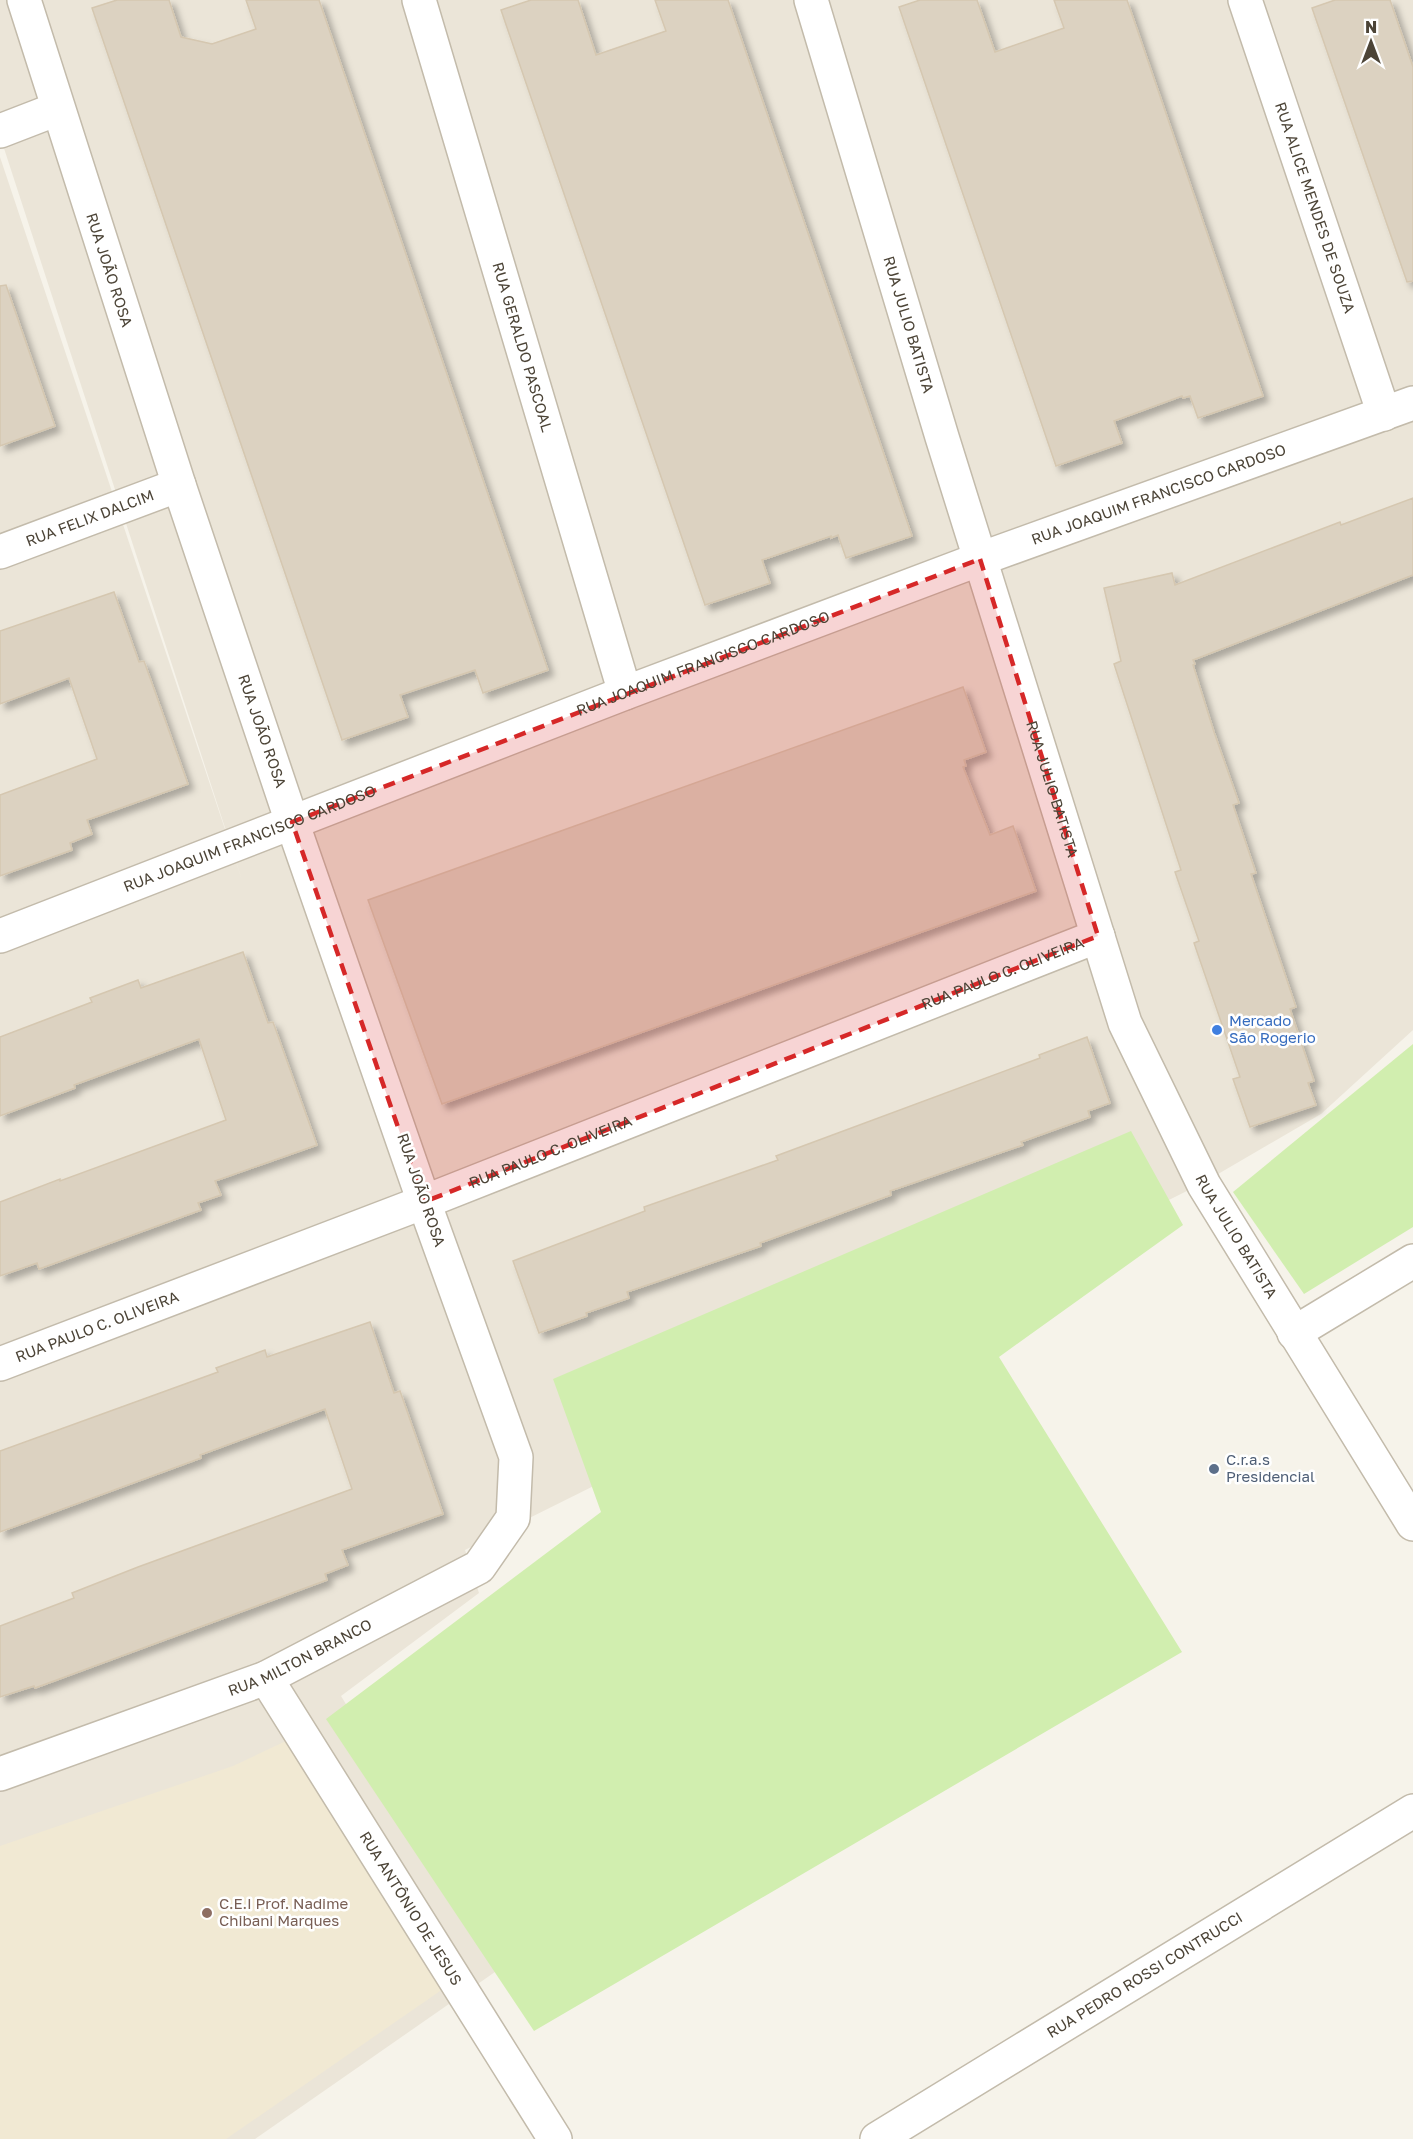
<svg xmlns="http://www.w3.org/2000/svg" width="1413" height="2139" viewBox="0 0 1413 2139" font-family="'Golos Text',sans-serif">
<defs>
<filter id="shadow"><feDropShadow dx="5.5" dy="5.5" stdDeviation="3" flood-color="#0004"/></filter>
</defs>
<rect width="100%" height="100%" fill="#f6f3ea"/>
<!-- residential -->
<path fill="#ebe5d8" d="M0 0H1413V1030L1321 1114 1201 1184 465 1550 479 1593 341 1696 505 1965 255 2139H0V157L242 880 0 136Z"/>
<!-- education -->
<path fill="#f1e9d3" d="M301 1734 456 1980 226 2139H0V1846L233 1766Z"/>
<!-- green -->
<g fill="#d1eeaf">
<path d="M1413 1044V1227L1304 1294 1233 1192Z"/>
<path d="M1131 1131 1183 1225 999 1357 1182 1652 534 2031 326 1719 601 1512 553 1379Z"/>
</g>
<!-- building -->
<g fill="#dcd2c1" stroke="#d5c7b0" stroke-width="1.5" filter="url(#shadow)">
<path d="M117 0H169L181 37 212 44 256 29 246 0H319L548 670 483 693 475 670 400 695 408 717 342 740 92 8Z"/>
<path d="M531 0H578L596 55 666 31 655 0H728L912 536 846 558 838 535 831 538V536L762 560 770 583 705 605 501 10Z"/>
<path d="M920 0H977L995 52 1064 28 1054 0H1127L1263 396 1198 418 1190 396 1183 398 1182 396 1114 421 1122 443 1056 466 899 7Z"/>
<path d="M1335 0H1390L1413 67V281L1407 282 1312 8Z"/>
<path d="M6 285 55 426 0 446V286Z"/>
<path d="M1413 498V575L1193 660 1195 664 1193 665 1214 732 1239 803 1233 805 1256 873 1251 874 1296 1007 1290 1009 1314 1081 1308 1083 1316 1105 1250 1127 1233 1079 1240 1077 1194 943 1199 941 1175 872 1181 870 1114 664 1121 661 1104 588 1172 573 1175 585 1340 522 1341 525Z"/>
<path d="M114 592 139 662 144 661 188 784 87 820 92 834 70 843 72 850 0 876V795L97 759 69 678 0 704V631Z"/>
<path d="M963 687 986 752 964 760 966 766 963 767 990 835 1013 826 1036 891 442 1104 368 900Z"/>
<path d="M243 952 268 1023 273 1022 317 1145 215 1181 221 1195 198 1203 201 1210 39 1269 37 1263 0 1276V1202L60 1179V1181L226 1120 199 1039 74 1085 75 1088 0 1116V1037L92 1002 90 998 138 980 141 988Z"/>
<path d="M1087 1037 1110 1103 1088 1111 1090 1117 1021 1142 1023 1145 890 1191 891 1195 760 1243 761 1246 627 1292 629 1298 586 1313 587 1316 539 1333 513 1261 645 1211 644 1207 778 1160 776 1156 1040 1058 1039 1055Z"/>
<path d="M370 1322 394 1393 400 1391 443 1514 342 1550 348 1565 325 1574 327 1580 35 1688 34 1686 0 1697V1626L74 1598 72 1593 138 1567 352 1489 325 1409 200 1455 201 1458 0 1532V1451L218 1372 216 1368 265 1350 267 1357Z"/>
</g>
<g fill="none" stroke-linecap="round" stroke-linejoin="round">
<!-- street casing -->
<g stroke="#c3bbab" stroke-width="36">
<g id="street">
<path id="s1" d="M419 0 625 693"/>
<path id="s2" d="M811 0 942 437 1125 1023 1204 1185 1413 1524"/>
<path id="s3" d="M1245 0 1384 414"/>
<path d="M0 131 57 109"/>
<path id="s4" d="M0 552 179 485"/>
<path id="s5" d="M0 936 625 693 980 559 1413 403"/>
<path d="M1294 1333 1413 1261"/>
<path id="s6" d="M0 1364 424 1202 1098 936"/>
<path id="s7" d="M266 1678 555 2139"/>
<path id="s8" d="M0 1774 266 1678 479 1567 513 1518 516 1457 424 1202 292 822 179 485 24 0"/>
<path id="s9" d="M877 2139 1413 1811"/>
</g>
</g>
<!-- street -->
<use href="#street" stroke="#fff" stroke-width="33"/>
</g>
<!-- marked area -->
<path fill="#d62828" fill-opacity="0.2" stroke="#d62828" stroke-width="4.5" stroke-dasharray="12 8" stroke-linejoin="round" d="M980 559 1098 936 424 1202 292 822Z"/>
<!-- markers -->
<circle fill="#3f7fe0" stroke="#fff" stroke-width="2" cx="1217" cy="1030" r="6"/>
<circle fill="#5c6f8a" stroke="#fff" stroke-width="2" cx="1214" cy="1469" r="6"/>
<circle fill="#8d6e63" stroke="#fff" stroke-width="2" cx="207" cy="1913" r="6"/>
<g text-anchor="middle" stroke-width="5" stroke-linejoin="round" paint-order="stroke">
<!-- street labels -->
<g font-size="15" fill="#4c4437" stroke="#fff">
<text dy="5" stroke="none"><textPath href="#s3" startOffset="219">RUA ALICE MENDES DE SOUZA</textPath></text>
<text transform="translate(109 270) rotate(72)" y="5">RUA JOÃO ROSA</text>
<text dy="5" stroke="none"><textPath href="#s2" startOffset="339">RUA JULIO BATISTA</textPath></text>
<text dy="5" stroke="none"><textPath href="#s1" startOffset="362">RUA GERALDO PASCOAL</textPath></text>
<text dy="5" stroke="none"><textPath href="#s5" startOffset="1240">RUA JOAQUIM FRANCISCO CARDOSO</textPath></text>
<text dy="5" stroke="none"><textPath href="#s4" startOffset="96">RUA FELIX DALCIM</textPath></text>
<text dy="5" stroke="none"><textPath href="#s5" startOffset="754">RUA JOAQUIM FRANCISCO CARDOSO</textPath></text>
<text transform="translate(262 731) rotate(71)" y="5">RUA JOÃO ROSA</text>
<text dy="5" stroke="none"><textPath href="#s2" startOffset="825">RUA JULIO BATISTA</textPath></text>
<text dy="5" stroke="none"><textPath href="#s5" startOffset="268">RUA JOAQUIM FRANCISCO CARDOSO</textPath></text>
<text dy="5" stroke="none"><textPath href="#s6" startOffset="1076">RUA PAULO C. OLIVEIRA</textPath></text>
<text dy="5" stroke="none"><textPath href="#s6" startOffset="590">RUA PAULO C. OLIVEIRA</textPath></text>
<text transform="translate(421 1190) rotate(71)" y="5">RUA JOÃO ROSA</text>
<text dy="5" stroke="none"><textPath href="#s2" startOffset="1311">RUA JULIO BATISTA</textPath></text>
<text dy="5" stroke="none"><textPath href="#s6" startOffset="104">RUA PAULO C. OLIVEIRA</textPath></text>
<text dy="5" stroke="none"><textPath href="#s8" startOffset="322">RUA MILTON BRANCO</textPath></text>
<text dy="5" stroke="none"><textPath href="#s7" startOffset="272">RUA ANTÔNIO DE JESUS</textPath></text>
<text dy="5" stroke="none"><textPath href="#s9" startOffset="314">RUA PEDRO ROSSI CONTRUCCI</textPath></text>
</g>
<!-- shop labels -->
<g font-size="15" fill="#366cbe" stroke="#fff" text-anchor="start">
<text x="1229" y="1026">Mercado<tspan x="1229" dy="17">São Rogerio</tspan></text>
</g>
<!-- service labels -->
<g font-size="15" fill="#4e5e75" stroke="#fff" text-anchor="start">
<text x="1226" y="1465">C.r.a.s<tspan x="1226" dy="17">Presidencial</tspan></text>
</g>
<!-- education labels -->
<g font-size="15" fill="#785e54" stroke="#fff" text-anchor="start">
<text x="219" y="1909">C.E.I Prof. Nadime<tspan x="219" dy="17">Chibani Marques</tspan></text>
</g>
</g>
<!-- north arrow -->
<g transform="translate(1371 42)" stroke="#ffffff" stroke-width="4.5" paint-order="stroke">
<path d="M0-4.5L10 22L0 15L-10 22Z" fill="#4c4437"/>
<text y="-9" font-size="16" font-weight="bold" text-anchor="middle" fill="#4c4437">N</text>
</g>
</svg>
